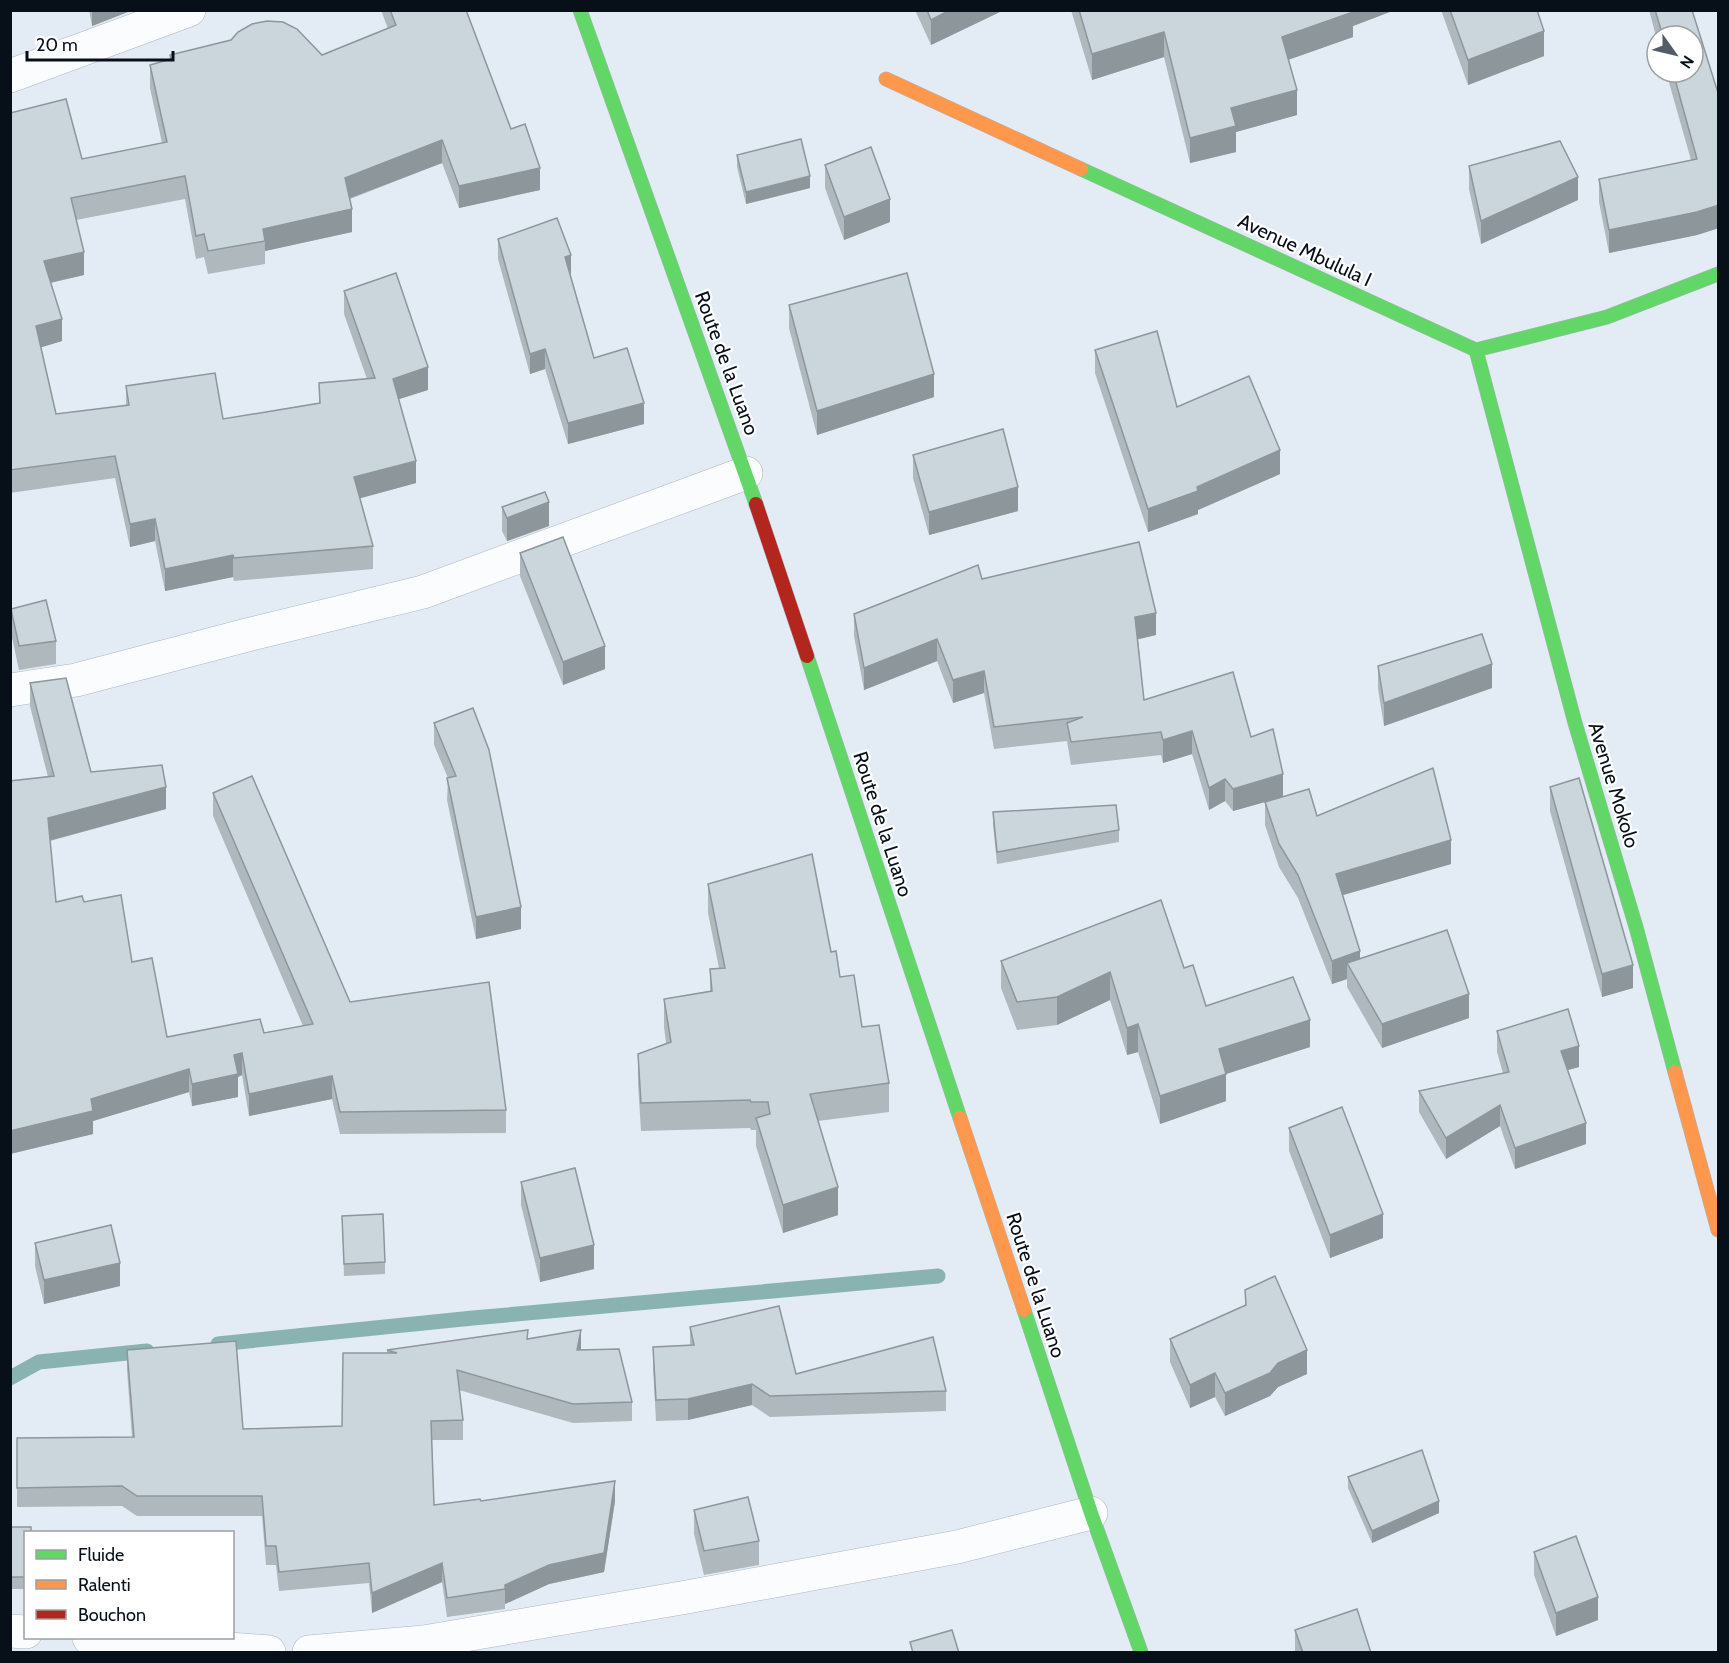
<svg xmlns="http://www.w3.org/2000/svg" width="1729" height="1663" viewBox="0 0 1729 1663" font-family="Cabin,sans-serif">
<rect width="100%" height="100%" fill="#e3ecf5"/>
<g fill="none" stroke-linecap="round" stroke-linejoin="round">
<!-- stream -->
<g stroke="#89b3b1" stroke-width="15">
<path d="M218 1344 473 1318 938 1276"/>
<path d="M10 1378 39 1362 147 1351"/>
</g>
<!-- street casing -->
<g stroke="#adb6bf" stroke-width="34">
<g id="street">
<path d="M10 76 189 10"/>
<path d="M10 690 76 680 247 635 423 592 746 473"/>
<path d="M10 1631 26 1632"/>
<path d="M89 1638 269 1652"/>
<path d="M309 1652 424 1642 687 1597 957 1547 1091 1513"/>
</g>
</g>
<!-- fast casing -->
<g stroke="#adb6bf" stroke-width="15">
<g id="fast">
<path d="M580 10 756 504"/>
<path d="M1081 169 1476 350 1607 317 1718 274"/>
<path d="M1476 350 1575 723 1636 927 1675 1072"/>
<path d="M807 656 960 1118"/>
<path d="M1024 1310 1091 1513 1141 1652"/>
</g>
</g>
<!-- slow casing -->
<g stroke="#adb6bf" stroke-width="15">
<g id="slow">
<path d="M886 79 1081 169"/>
<path d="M1675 1072 1718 1230"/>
<path d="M960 1118 1024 1310"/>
</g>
</g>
<!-- jam casing -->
<g stroke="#adb6bf" stroke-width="15">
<path id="jam" d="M756 504 807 656"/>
</g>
<!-- street -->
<use href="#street" stroke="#fbfcfe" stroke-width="33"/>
<!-- fast -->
<use href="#fast" stroke="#63d668" stroke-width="14"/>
<!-- slow -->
<use href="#slow" stroke="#ff974d" stroke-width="14"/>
<!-- jam -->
<use href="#jam" stroke="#b3261e" stroke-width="14"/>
</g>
<!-- wall -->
<g fill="#aeb8bd">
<path d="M89 10H133L92 26Z"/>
<path d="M381 10H466L511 129 540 190 459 208 442 163 350 199 352 232 265 251V264L208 274 204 257 196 259 185 199 76 220 84 275 51 283 62 341 41 347 56 414 126 406V386L223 419 319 403V383L367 379 344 314V291L428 390 399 399 416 483 360 498 373 546V569L234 581 233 577 165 591 155 541 130 547 115 478 10 493V113L82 159 162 143 150 88V65L170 59V55H322L388 29Z"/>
<path d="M915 10H1004L931 45Z"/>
<path d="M1071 10H1395L1353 26V37L1288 60 1297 115 1236 132V152L1190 163 1164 57 1092 80Z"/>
<path d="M1441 10H1537L1544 56 1468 85Z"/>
<path d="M1649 10H1692L1719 96V228L1697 235 1609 253 1599 202V179L1691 160 1666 72H1693V36H1657V40Z"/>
<path d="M737 155 810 188 746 204 737 167Z"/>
<path d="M825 165 890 222 844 240 825 188Z"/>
<path d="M1469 166 1578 200 1481 244 1469 189Z"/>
<path d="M498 239 571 276 594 358 644 424 568 444 545 369 530 374 498 259Z"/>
<path d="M789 305 934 397 817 435 789 328Z"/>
<path d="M1095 350 1177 407 1280 474 1198 510V514L1148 532 1095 373Z"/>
<path d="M913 455 1018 511 929 535 913 478Z"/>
<path d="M502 507 549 526 507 541 502 531Z"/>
<path d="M520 553 605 669 563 685 520 576Z"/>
<path d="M982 579 1156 635 1138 639 1144 700 1251 737 1283 796 1317 816 1451 864 1343 895 1360 959 1469 1018 1382 1048 1347 987V979L1332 984 1298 898 1279 867 1265 825V802L1233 811 1225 801 1209 810 1192 754 1163 763 1161 755 1071 765 1067 741 994 749 984 693 953 703 937 661 864 690 854 636V614Z"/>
<path d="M11 609 56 641V664L19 670 11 633Z"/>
<path d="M1378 666 1492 688 1384 726 1378 689Z"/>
<path d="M30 683 91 772 166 809 50 841 56 902H84L132 962 167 1037 264 1033 303 1026 213 816V793L350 1002 506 1110V1133L340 1134 332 1099 249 1116 242 1075 238 1077V1097L192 1106 189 1092 93 1121V1134L10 1154 48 777 30 706Z"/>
<path d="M434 723 521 929 476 939 447 800 448 778 434 745Z"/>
<path d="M1550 787 1633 988 1602 997 1550 811Z"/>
<path d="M993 812 1119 830V842L997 864 993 824Z"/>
<path d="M708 884 831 952 840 977 862 1027 889 1083V1112L818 1121 838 1215 783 1233 756 1146V1130H751L750 1128 641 1131 638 1083V1054L666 1043 664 1027V999L710 991V969L719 968 708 913Z"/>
<path d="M1001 961 1184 968 1206 1006 1310 1047 1226 1074V1101L1160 1124 1138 1052 1127 1055 1110 1000 1057 1025 1017 1030 1001 988Z"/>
<path d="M1497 1031 1579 1067 1567 1070 1586 1144 1515 1169 1500 1126 1446 1159 1419 1112V1091L1503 1073 1497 1052Z"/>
<path d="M1289 1128 1383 1238 1330 1258 1289 1151Z"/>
<path d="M521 1182 594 1269 540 1282 521 1205Z"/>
<path d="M342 1216 385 1262V1274L344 1276Z"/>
<path d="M35 1243 120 1286 44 1304 35 1266Z"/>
<path d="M1245 1290 1307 1374 1278 1387 1270 1396 1225 1416 1215 1397 1190 1408 1170 1362V1339L1245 1305Z"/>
<path d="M690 1327 796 1374 946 1391V1411L770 1417 752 1405 688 1420 656 1421 653 1367V1347L690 1345Z"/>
<path d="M528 1339 581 1350 632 1402V1421L573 1423 459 1390 463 1420V1440H432L434 1505 481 1501H615L604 1572 549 1584 505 1604V1609L447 1617 442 1582 372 1613 369 1583 279 1591 276 1565H266L262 1516H137L122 1506 17 1507V1438L132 1437 127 1370V1350L243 1429 342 1426 387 1353V1350Z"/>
<path d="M1348 1477 1439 1513 1372 1543 1348 1488Z"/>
<path d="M694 1510 759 1541V1565L704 1575 694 1534Z"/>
<path d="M10 1527 26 1533V1589H10Z"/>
<path d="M1534 1552 1598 1620 1556 1636 1534 1575Z"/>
<path d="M1295 1630 1371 1653H1295Z"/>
</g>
<!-- shaded-wall -->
<g fill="#8d969a">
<path d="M92 10H133L92 26Z"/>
<path d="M950 10H1004L931 45V20Z"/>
<path d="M1350 10H1395L1353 26V37L1282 62V37Z"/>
<path d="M1544 31V56L1468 85V60Z"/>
<path d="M1164 32V57L1092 80V54Z"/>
<path d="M1297 90V115L1236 132V152L1190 163V138L1231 108Z"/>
<path d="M442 140V163L345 200V178Z"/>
<path d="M540 168V190L459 208V186Z"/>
<path d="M810 176V188L746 204V192Z"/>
<path d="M1578 177V200L1481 244V221Z"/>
<path d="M890 199V222L844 240V217Z"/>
<path d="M1719 205V228L1697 235 1609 253V230Z"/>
<path d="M352 209V232L265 251V241L263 229Z"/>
<path d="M84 252V275L44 284V261Z"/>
<path d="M571 255V276L565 257Z"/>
<path d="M62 319V341L36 349V326Z"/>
<path d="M545 349V369L530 374V354Z"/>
<path d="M428 367V390L393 401V379Z"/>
<path d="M934 374V397L817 435V411Z"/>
<path d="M644 403V424L568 444V423Z"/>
<path d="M1280 450V474L1198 510V514L1148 532V509Z"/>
<path d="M416 461V483L354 500V477Z"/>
<path d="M1018 487V511L929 535V512Z"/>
<path d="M549 502V526L507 541V518Z"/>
<path d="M155 519V541L130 547V524Z"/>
<path d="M233 555V577L165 591V569Z"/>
<path d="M1156 613V635L1135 640V617Z"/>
<path d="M937 639V661L864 690V668Z"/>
<path d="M605 646V669L563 685V662Z"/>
<path d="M1492 664V688L1384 726V703Z"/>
<path d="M984 671V693L953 703V680Z"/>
<path d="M1192 731V754L1163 763V740Z"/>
<path d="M1283 774V797L1233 811V789Z"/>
<path d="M1225 779V801L1209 810V788Z"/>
<path d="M166 787V809L48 841V818Z"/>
<path d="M1451 840V864L1336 897V874Z"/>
<path d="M521 907V929L476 939V917Z"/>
<path d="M1360 951V974L1347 963V979L1332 984V961Z"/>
<path d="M1633 965V988L1602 997V974Z"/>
<path d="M1110 972V1000L1057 1025V997Z"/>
<path d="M1469 994V1018L1382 1048V1024Z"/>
<path d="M1310 1020V1047L1226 1074V1101L1160 1124V1096L1219 1049Z"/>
<path d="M1138 1024V1052L1127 1055V1028Z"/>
<path d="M1579 1046V1067L1561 1072V1051Z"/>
<path d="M242 1053V1075L238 1077V1097L192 1106V1084L234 1055Z"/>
<path d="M189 1069V1092L93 1121V1134L10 1154V1131L91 1099Z"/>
<path d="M332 1076V1099L249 1116V1094Z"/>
<path d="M1500 1105V1126L1446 1159V1138Z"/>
<path d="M1586 1123V1144L1515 1169V1148Z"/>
<path d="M838 1187V1215L783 1233V1205Z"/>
<path d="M1383 1214V1238L1330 1258V1235Z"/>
<path d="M594 1245V1269L540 1282V1258Z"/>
<path d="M120 1263V1286L44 1304V1280Z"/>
<path d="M581 1330V1350H577Z"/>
<path d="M1307 1350V1374L1278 1387 1270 1396 1225 1416V1393L1278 1363Z"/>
<path d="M1215 1373V1397L1190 1408V1385Z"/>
<path d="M752 1384V1405L688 1420V1399Z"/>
<path d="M615 1481V1501L604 1572 549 1584 505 1604V1585Z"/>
<path d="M1439 1501V1513L1372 1543V1531Z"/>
<path d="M442 1563V1582L372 1613V1593Z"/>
<path d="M1598 1597V1620L1556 1636V1613Z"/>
</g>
<!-- building -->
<g fill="#cad6dc" stroke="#8d969a" stroke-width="1.5">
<path d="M390 10H466L511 129 525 124 540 168 459 186 442 140 345 178 352 209 263 229 265 241 208 251 204 234 196 236 185 176 71 198 84 252 44 261 62 319 36 326 56 414 129 405 126 386 215 373 223 419 320 403 319 383 375 378 344 291 396 273 428 367 393 379 416 461 354 477 373 546 234 558 233 555 165 569 155 519 130 524 115 456 10 470V113L66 99 82 159 167 142 150 65 171 59 170 55 231 40 238 32 252 24 267 21 283 22 297 29 322 55 396 25Z"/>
<path d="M927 10H950L931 20Z"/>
<path d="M1079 10H1353V12L1282 37 1297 90 1231 108 1236 126 1190 138 1164 32 1092 54Z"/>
<path d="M1450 10H1537L1544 31 1468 60Z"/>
<path d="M1655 10H1692L1719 96V205L1697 212 1609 230 1599 179 1697 159 1673 72H1693V36H1663Z"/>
<path d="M801 139 810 176 746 192 737 155Z"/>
<path d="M1560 141 1578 177 1481 221 1469 166Z"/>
<path d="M871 147 890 199 844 217 825 165Z"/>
<path d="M557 218 571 255 565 257 594 358 627 348 644 403 568 423 545 349 530 354 498 239Z"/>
<path d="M907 273 934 374 817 411 789 305Z"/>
<path d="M1157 331 1177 407 1249 376 1280 450 1197 487 1198 491 1148 509 1095 350Z"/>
<path d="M1003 429 1018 487 929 512 913 455Z"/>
<path d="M545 492 549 502 507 518 502 507Z"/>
<path d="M563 537 605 646 563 662 520 553Z"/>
<path d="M1139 542 1156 613 1135 617 1144 700 1233 672 1251 737 1273 729 1283 774 1233 789 1225 779 1209 788 1192 731 1163 740 1161 732 1071 742 1067 723 1083 717 994 727 984 671 953 680 937 639 864 668 854 614 978 565 982 579Z"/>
<path d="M46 600 56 641 19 646 11 609Z"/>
<path d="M1482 634 1492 664 1384 703 1378 666Z"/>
<path d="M66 678 91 772 162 765 166 787 48 818 56 902 82 896 84 902 121 895 132 962 152 958 167 1037 260 1019 264 1033 313 1024 213 793 252 776 350 1002 489 982 506 1110 340 1112 332 1076 249 1094 242 1053 234 1055 238 1074 192 1084 189 1069 91 1099 93 1111 10 1131V781L54 776 30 683Z"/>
<path d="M473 708 489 750 521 907 476 917 447 778 456 776 434 723Z"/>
<path d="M1433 768 1451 840 1336 874 1360 951 1332 961 1298 875 1279 844 1265 802 1309 789 1317 816Z"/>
<path d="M1579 778 1633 965 1602 974 1550 787Z"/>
<path d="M1116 805 1119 830 997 852 993 812Z"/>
<path d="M812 854 831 952 836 951 840 977 854 975 862 1027 879 1025 889 1083 810 1094 838 1187 783 1205 756 1118 770 1114 768 1102H751L750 1100 641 1103 638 1054 671 1042 664 999 712 991 710 969 725 968 708 884Z"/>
<path d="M1161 900 1184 968 1193 965 1206 1006 1293 977 1310 1020 1219 1049 1226 1074 1160 1096 1138 1024 1127 1028 1110 972 1057 997 1017 1002 1001 961Z"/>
<path d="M1447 930 1469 994 1382 1024 1347 963Z"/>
<path d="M1568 1009 1579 1046 1561 1051 1586 1123 1515 1148 1500 1105 1446 1138 1419 1091 1509 1072 1497 1031Z"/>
<path d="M1342 1107 1383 1214 1330 1235 1289 1128Z"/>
<path d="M575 1168 594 1245 540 1258 521 1182Z"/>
<path d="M383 1214 385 1262 344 1264 342 1216Z"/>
<path d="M111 1225 120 1263 44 1280 35 1243Z"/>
<path d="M1275 1276 1307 1350 1278 1363 1270 1373 1225 1393 1215 1373 1190 1385 1170 1339 1246 1305 1245 1290Z"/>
<path d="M779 1306 796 1374 933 1337 946 1391 770 1396 752 1384 688 1399 656 1400 653 1347 694 1345 690 1327Z"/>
<path d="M528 1330 527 1339 581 1330 577 1350 619 1349 632 1402 573 1404 457 1370 463 1420 431 1421 434 1505 480 1499 481 1501 615 1481 604 1553 549 1565 505 1585V1589L447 1598 442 1563 372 1593 369 1563 279 1572 276 1546H266L262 1496H137L122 1486 17 1488V1438L134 1437 127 1350 236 1341 243 1429 342 1426 343 1353H397L387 1350Z"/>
<path d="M1422 1450 1439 1501 1372 1531 1348 1477Z"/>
<path d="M748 1497 759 1541 704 1551 694 1510Z"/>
<path d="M10 1527H31V1533H26V1577H10Z"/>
<path d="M1576 1536 1598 1597 1556 1613 1534 1552Z"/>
<path d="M1357 1609 1371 1653H1303L1295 1630Z"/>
<path d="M952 1630 959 1653H913L910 1642Z"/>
</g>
<g text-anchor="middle" stroke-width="4.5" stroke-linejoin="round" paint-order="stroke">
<!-- street labels -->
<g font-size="20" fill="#071019" stroke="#fff">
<text transform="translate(1305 250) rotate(25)" y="7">Avenue Mbulula I</text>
<text transform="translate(727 363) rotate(70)" y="7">Route de la Luano</text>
<text transform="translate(1614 785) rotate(73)" y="7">Avenue Mokolo</text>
<text transform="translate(883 824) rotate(72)" y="7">Route de la Luano</text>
<text transform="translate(1036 1285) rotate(72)" y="7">Route de la Luano</text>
</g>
</g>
<!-- border -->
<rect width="1729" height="1663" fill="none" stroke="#071019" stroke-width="24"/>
<!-- legend -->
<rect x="24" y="1531" width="210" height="108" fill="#ffffff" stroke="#9c9fa3" stroke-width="1.5"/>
<rect x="36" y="1550" width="30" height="9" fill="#63d668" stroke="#9c9fa3" stroke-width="1.5"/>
<text x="78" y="1561" font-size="18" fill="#071019">Fluide</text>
<rect x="36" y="1580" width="30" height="9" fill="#ff974d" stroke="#9c9fa3" stroke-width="1.5"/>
<text x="78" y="1591" font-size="18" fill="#071019">Ralenti</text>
<rect x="36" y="1610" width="30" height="9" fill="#b3261e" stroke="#9c9fa3" stroke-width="1.5"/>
<text x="78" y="1621" font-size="18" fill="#071019">Bouchon</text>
<!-- north arrow -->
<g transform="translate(1675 54) rotate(124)"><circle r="28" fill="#ffffff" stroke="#9c9fa3" stroke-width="1.5"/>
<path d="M0-4.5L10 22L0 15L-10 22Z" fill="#545d66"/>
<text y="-9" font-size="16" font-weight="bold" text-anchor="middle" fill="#071019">N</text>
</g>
<!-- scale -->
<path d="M27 51v9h146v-9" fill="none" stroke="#071019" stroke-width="3"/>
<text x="36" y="51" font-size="18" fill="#071019" stroke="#ffffff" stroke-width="4.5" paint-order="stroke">20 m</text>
</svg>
